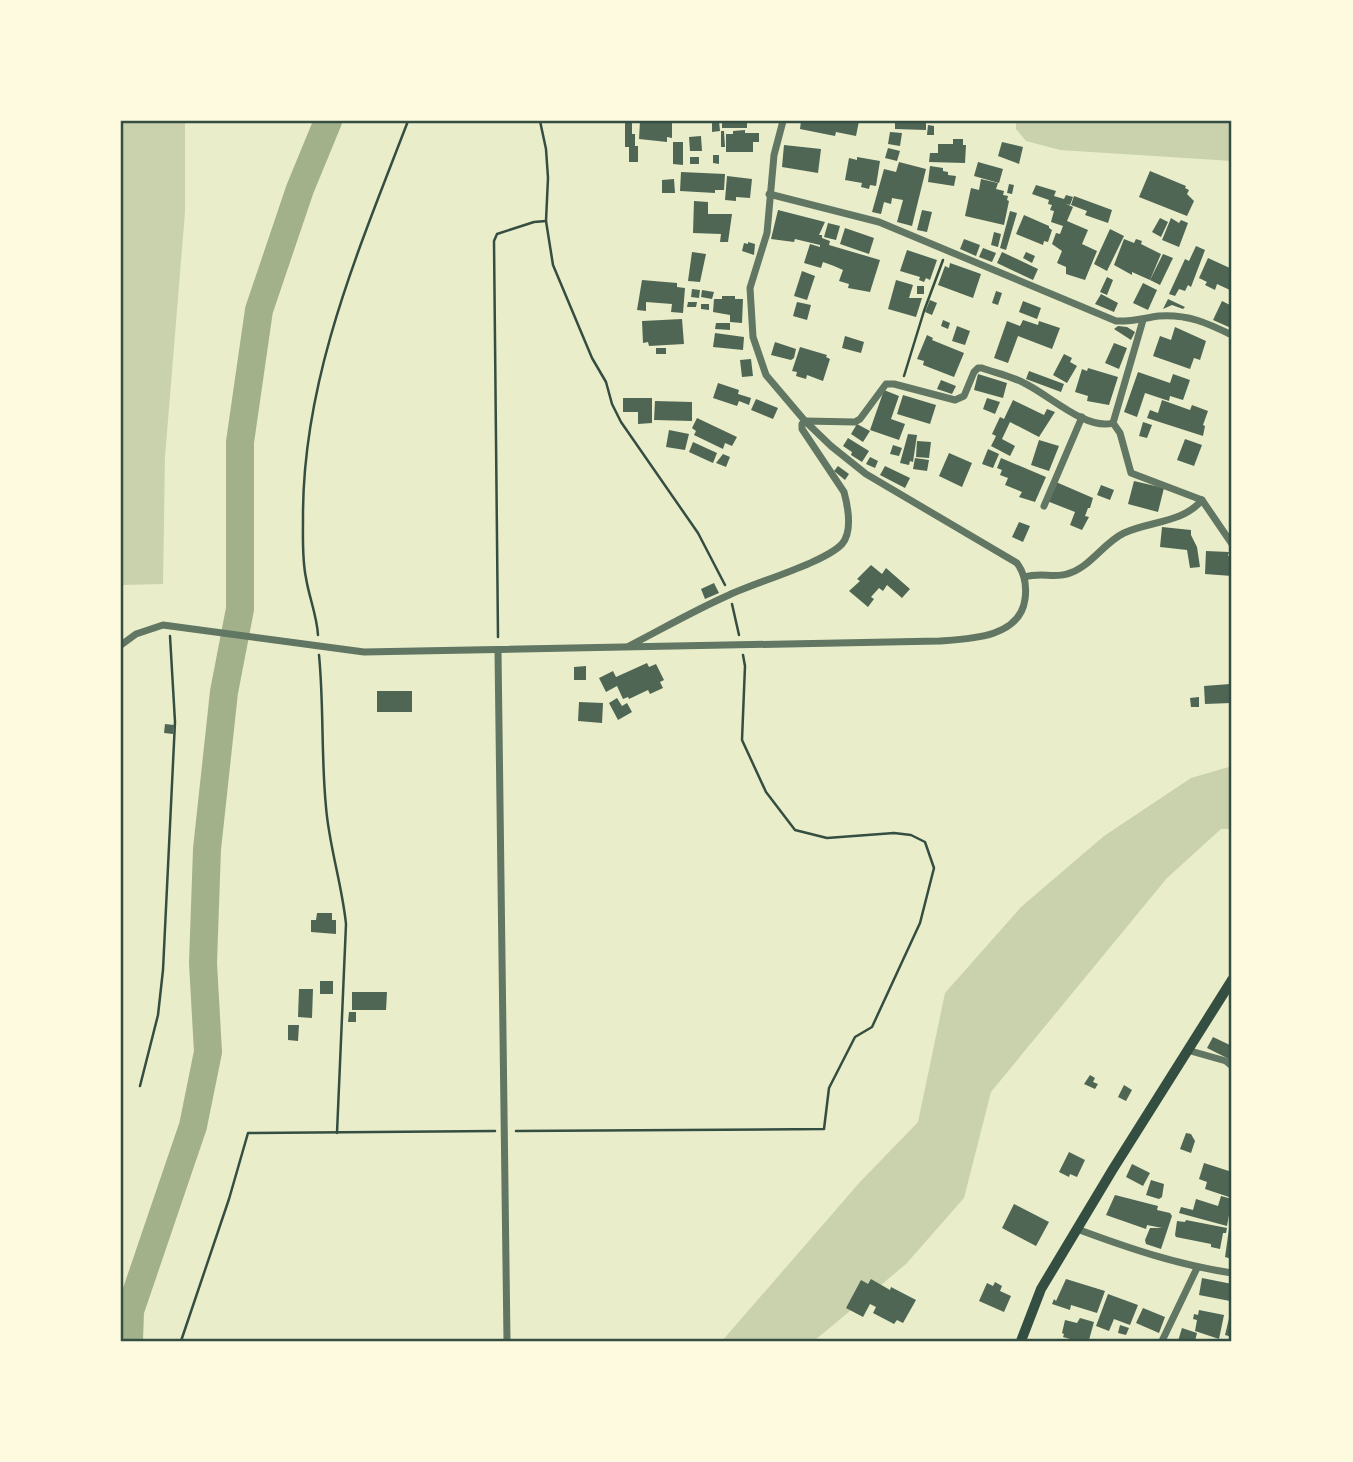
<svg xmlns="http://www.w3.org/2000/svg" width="1353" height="1462" viewBox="0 0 1353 1462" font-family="Inter,sans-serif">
<rect width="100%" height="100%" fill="#e9edc9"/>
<!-- green -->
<g fill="#cad2ad">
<path d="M121 121H185V212L165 457 163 584 121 585Z"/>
<path d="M1016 121H1232V161L1060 150 1026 141 1016 129Z"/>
<path d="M1232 766V829H1221L1167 878 991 1092 964 1198 906 1264 814 1341H722L860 1182 918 1122 945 993 1021 907 1104 836 1191 778Z"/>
</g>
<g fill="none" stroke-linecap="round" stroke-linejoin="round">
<!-- river -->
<path stroke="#a3b18a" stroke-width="28" d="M129 1341 130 1311 193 1126 208 1052 203 963 207 849 224 692 240 609V442L259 310 300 189 328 121"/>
</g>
<!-- building -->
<g fill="#4f6655">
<path d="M625 121H632V134H635V146H638V162H629V147H625Z"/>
<path d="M640 121H672V138L667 137V142L639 139Z"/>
<path d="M712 121H719L720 131 712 132Z"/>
<path d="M801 121H859L856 136 836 132 835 136 800 129Z"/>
<path d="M895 121H926V130L895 129Z"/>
<path d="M722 122 747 123V128H722Z"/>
<path d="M928 125 934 126V135H927Z"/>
<path d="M745 130V133H759V142H753V152H726V134H733V131Z"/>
<path d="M721 131H724L725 147H721Z"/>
<path d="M890 132 902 133 900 146 888 144Z"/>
<path d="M701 136 702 151H690L689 137Z"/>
<path d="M953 139H963V145H966L965 163 929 162 930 153H938V144H953Z"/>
<path d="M673 142H683V165L673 164Z"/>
<path d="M1002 142 1023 147 1019 164 998 156Z"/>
<path d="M784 145 821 149 818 173 782 167Z"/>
<path d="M888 148 900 151 897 161 885 158Z"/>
<path d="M713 155H719V164L713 163Z"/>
<rect x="690" y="157" width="9" height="7"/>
<path d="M857 157 880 161 876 186 870 185 869 189 861 187 862 183 845 180 849 158 857 160Z"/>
<path d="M899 162 926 169 912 226 897 222 903 200 892 198 891 204 884 202 881 214 872 212 884 169 896 172Z"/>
<path d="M978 162 1003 169 999 183 974 176Z"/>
<path d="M930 166 943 168V171L948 172V175L956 176 954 186 928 182Z"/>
<path d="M1150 171 1186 186 1185 188 1189 190 1187 194 1194 201 1187 216 1139 197Z"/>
<path d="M681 172 725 174 724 190H715V193L680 191Z"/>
<path d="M727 176 752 179 750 198 736 197V201L725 200Z"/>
<path d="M674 179 675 193H662V180Z"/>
<path d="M981 179 998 183 996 189 1004 191 1003 195 1008 196 1007 200 1009 201 1004 225 965 216 971 188 979 190Z"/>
<path d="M1009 184 1014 185 1012 194 1007 193Z"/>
<path d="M1036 185 1056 191 1054 196 1064 199 1066 195 1073 197 1070 205 1066 204 1073 207 1067 221 1088 230 1082 244 1097 251 1085 280 1066 274V267L1057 263 1062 251 1052 244 1056 233 1060 234 1063 226 1051 222 1054 211 1050 210 1052 205 1048 204 1049 200 1032 194Z"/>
<path d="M1074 196 1112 210 1108 223 1085 215 1087 211 1071 205Z"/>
<path d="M694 201 708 202V214H732L728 242H720L721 234 693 233Z"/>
<path d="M778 210 825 222 819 235H822V238L830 241 829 245 880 260 870 292 848 288 849 284 839 281 843 270 834 266 823 262 821 268 804 263 810 244 820 247V245L795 239 794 242 771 239Z"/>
<path d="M922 210 932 212 927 232 917 230Z"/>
<path d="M1010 211 1017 213 1006 250 1000 248Z"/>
<path d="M1024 215 1049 226V228L1052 230 1048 242 1044 241 1043 245 1016 234Z"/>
<path d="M1160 218 1168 222 1161 237 1152 232Z"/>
<path d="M1171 218 1179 223 1181 220 1188 223 1179 247 1162 240Z"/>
<path d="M828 223 840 226 836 240 824 237Z"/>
<path d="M845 228 874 238 869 254 840 244Z"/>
<path d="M1110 229 1124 236 1107 271 1094 264Z"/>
<path d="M994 232 1001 234 998 247 991 245Z"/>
<path d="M964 239 980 245 976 256 960 249Z"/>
<path d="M1124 239 1134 243 1136 239 1142 241 1141 244 1161 254 1150 280 1132 272V275L1114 265Z"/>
<path d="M748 242 755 244 754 255 742 251 744 243 748 244Z"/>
<path d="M1196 246 1205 250 1191 287 1188 285 1185 291 1179 289 1175 296 1169 294 1185 259 1189 261Z"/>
<path d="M983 248 996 253 992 262 979 257Z"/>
<path d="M907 250 937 260 930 280 926 278 924 282 919 280 920 277 900 271Z"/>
<path d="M692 252 706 254 700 282 688 281Z"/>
<path d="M1002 252 1038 269 1033 280 997 263Z"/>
<path d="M1026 252 1035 256 1032 263 1023 258Z"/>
<path d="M1163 254 1173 258 1160 285 1150 280Z"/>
<path d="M1208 258 1232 269V291L1217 284 1215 290 1205 285 1207 282 1199 278Z"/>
<path d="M950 263 981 274 973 298 938 285 945 266 949 268Z"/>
<path d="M802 271 815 276 807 300 794 296Z"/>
<path d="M1107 277 1113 280 1107 295 1100 292Z"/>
<path d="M642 280 677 283V287L685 288 683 313 671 312 672 304 646 302V311L637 310Z"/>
<path d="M896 280 913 285 909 298H922L916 317 888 309Z"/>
<path d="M1143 283 1157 290 1148 310 1133 303Z"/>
<rect x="917" y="286" width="7" height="8"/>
<path d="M692 289 700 290 699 298 691 297Z"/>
<path d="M702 290 714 292 712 299 701 297Z"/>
<path d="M996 291 1002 293 998 305 992 303Z"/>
<path d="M1101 294 1118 303 1114 312 1095 304Z"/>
<path d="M722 296H735V299H743L742 323 730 322V315L713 312 714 299H722Z"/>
<path d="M1168 299 1185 307 1183 309 1172 305 1163 309Z"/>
<path d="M930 300 937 303 932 315 925 312Z"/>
<path d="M1023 301 1041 308 1037 319 1019 312Z"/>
<path d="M1222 301 1232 306 1231 328 1213 320Z"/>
<path d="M688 302H697L696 307H687Z"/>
<path d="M797 302 811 305 807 320 793 316Z"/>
<path d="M701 304H709V310L701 309Z"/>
<path d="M682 319 684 344 649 346 648 342 643 343 642 321Z"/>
<path d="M943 320 950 323 948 329 941 326Z"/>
<path d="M1023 320 1038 325 1039 321 1060 328 1052 349 1018 336 1008 363 994 358 1007 321 1020 326Z"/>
<path d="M716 323H730V330L715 329Z"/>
<path d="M957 326 970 331 965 345 952 341Z"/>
<path d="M1118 326 1127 327 1135 332 1131 340 1114 329Z"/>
<path d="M1175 327 1206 341 1200 360 1194 358 1190 369 1153 356 1160 336 1171 340Z"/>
<path d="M715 333 744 337 743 350 713 347Z"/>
<path d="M927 335 933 338 932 340 964 353 954 377 923 365 924 361 917 359Z"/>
<path d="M845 336 864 342 861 353 842 348Z"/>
<path d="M775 342 796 349 794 358 791 360 771 355Z"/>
<path d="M1114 343 1127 348 1119 369 1105 363Z"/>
<path d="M800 347 827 355 826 357 830 359 823 381 807 375 806 379 796 376 797 372 792 371Z"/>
<rect x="656" y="348" width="10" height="6"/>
<path d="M1064 354 1072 358 1070 362 1077 366 1067 383 1053 375Z"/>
<path d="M751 359 753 376 742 377 740 360Z"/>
<path d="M1088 368 1118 377 1109 405 1087 401 1088 396 1075 392 1082 369 1087 371Z"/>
<path d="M1029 371 1064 384 1061 392 1026 379Z"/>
<path d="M1138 372 1170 383 1173 374 1190 380 1183 400 1170 396 1169 401 1145 393 1137 417 1124 412Z"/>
<path d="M978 374 1007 383 1003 398 974 390Z"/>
<path d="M941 380 956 386 952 394 937 389Z"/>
<path d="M718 383 739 390 738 394 751 398 749 405 739 401 737 406 713 398Z"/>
<path d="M884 390 899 396 891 419 905 424 899 440 870 430Z"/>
<path d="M903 395 936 405 930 424 897 414Z"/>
<path d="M623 398H652V423L638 424V412H623Z"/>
<path d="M987 398 1000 402 995 414 983 409Z"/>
<path d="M756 399 778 408 773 419 751 410Z"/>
<path d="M1013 400 1044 415 1047 409 1055 412 1039 437 1010 422 1002 439 1015 446 1010 456 991 446 996 436 992 434 1000 417 1004 419Z"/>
<path d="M1162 400 1190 410 1192 405 1208 411 1203 425 1205 426 1203 436 1147 418 1150 410 1158 413Z"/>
<path d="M655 401 692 402V421L654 420Z"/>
<path d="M697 418 737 437 732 446 725 443 723 449 694 435 696 431 692 428Z"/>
<path d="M1143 422 1152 425 1147 438 1139 436Z"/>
<path d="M857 424 870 431 863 442 851 434Z"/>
<path d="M669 430 689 434 685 450 666 447Z"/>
<path d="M908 434 917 435 913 462 910 461 909 465 900 463Z"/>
<path d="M848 438 869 451 862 462 851 455 852 452 843 446Z"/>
<path d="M1185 439 1202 445 1194 466 1177 460Z"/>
<path d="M1039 440 1059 446 1049 471 1031 465Z"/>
<path d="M917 441 931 442 929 458 916 457Z"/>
<path d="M693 442 717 453 713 463 689 452Z"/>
<path d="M893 445 902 448 899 456 890 454Z"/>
<path d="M988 449 999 454 993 468 982 464Z"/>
<path d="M949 453 972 463 962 487 939 476Z"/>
<path d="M723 454 730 457 726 467 716 463Z"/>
<path d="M870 457 878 461 875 468 866 464Z"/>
<path d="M915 458 929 460 927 471 913 469Z"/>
<path d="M1001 458 1046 477 1035 502 1019 497 1022 492 1005 485 1008 478 1000 475 1002 470 997 468Z"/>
<path d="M838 466 849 474 845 480 834 471Z"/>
<path d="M885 466 910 478 905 488 880 475Z"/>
<path d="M1134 481 1164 488 1158 512 1128 504Z"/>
<path d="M1056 482 1093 498 1090 508H1085H1088L1085 516 1089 517 1082 530 1070 525 1075 512 1047 501Z"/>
<path d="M1101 485 1114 490 1110 500 1097 495Z"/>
<path d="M1019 522 1030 526 1023 542 1012 537Z"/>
<path d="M1162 527 1191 530V535L1197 547 1200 567 1190 568 1187 550 1160 547Z"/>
<path d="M1206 551 1229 552 1228 556H1232V576L1205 574Z"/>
<path d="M871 565 882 574 886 568 910 589 902 598 887 585 883 591 879 588 871 597 874 599 868 607 849 591 860 581 857 579Z"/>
<path d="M714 583 719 593 705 599 701 589Z"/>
<path d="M647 663 649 667 656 664 664 680 660 682 663 688 650 694 648 690 629 699 628 697 623 699 617 686 606 692 599 678 613 671 616 677Z"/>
<path d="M586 666V680H574V667Z"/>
<path d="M1230 684 1231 703 1205 704 1204 686Z"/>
<rect x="377" y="691" width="35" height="21"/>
<path d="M1199 697V707H1191L1190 698Z"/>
<path d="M617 698 622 706 627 703 632 712 618 720 609 703Z"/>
<path d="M579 702 603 703 602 723 578 721Z"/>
<path d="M165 724 174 725 173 734 164 733Z"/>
<path d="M317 913H332V920H336V934L311 932V920H316Z"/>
<rect x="320" y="981" width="13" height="13"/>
<path d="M299 989H313L312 1018 298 1017Z"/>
<path d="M352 992H387L386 1010H352Z"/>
<path d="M349 1012H356V1022H348Z"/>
<path d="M288 1025H299L298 1041 288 1040Z"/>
<path d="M1213 1037 1232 1046 1229 1059 1207 1048Z"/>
<path d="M1090 1075 1095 1078 1093 1082 1098 1084 1095 1089 1084 1084Z"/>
<path d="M1124 1085 1132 1090 1126 1101 1118 1097Z"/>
<path d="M1186 1133 1191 1134 1195 1141 1191 1153 1180 1149Z"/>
<path d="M1069 1152 1085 1160 1077 1177 1070 1174 1069 1177 1059 1172Z"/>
<path d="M1204 1163 1232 1172V1198L1205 1189 1207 1182 1199 1179Z"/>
<path d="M1132 1164 1150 1173 1143 1186 1126 1177Z"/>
<path d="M1151 1180 1164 1184 1162 1197 1159 1199 1146 1195Z"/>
<path d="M1115 1195 1158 1206 1157 1210 1170 1213 1172 1216 1161 1249 1146 1244 1145 1240 1150 1228H1162L1147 1225 1146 1229 1106 1215Z"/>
<path d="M1221 1196 1232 1199 1227 1226 1179 1213 1181 1207 1193 1210 1196 1199 1218 1206Z"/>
<path d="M1014 1204 1049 1222 1036 1246 1002 1228Z"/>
<path d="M1186 1220 1227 1228 1226 1233H1223L1220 1249 1211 1247V1244L1176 1237 1175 1235 1177 1221 1185 1222Z"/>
<path d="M1229 1229H1232V1259L1225 1257Z"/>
<path d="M1202 1278 1232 1284 1230 1301 1199 1295Z"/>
<path d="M871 1279 890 1290 891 1287 916 1300 903 1323 897 1320 894 1324 873 1313 876 1307 870 1304 863 1317 846 1308 861 1280 868 1284Z"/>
<path d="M1066 1279 1105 1291 1097 1313 1071 1305 1070 1310 1052 1304 1054 1299 1056 1301Z"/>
<path d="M995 1282 1002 1286 1000 1291 1011 1296 1004 1312 979 1301 987 1283 993 1286Z"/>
<path d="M1108 1294 1138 1305 1130 1325 1114 1319 1109 1331 1096 1326Z"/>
<path d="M1143 1308 1165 1317 1159 1333 1136 1323Z"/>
<path d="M1199 1310 1224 1315 1219 1339 1195 1331 1197 1320 1193 1319 1194 1314 1198 1315Z"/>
<path d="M1231 1310H1232V1337L1225 1335Z"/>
<path d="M1080 1318 1094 1322 1089 1340 1077 1341 1063 1337 1064 1334 1062 1333 1065 1320 1077 1323Z"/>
<path d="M1120 1325 1129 1328 1126 1335 1118 1333Z"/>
<path d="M1182 1328 1197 1333 1195 1341H1178Z"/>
</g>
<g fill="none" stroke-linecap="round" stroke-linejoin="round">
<!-- path -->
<g stroke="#344e41" stroke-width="2.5">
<path d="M540 121 546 149 548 178 546 221 553 265 592 358 606 382 612 404 621 422 698 533 725 585"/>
<path d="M904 376 924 311 943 260"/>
<path d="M732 604 739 635"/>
<path d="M318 635C317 616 309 597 306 578 302 559 303 538 303 519 302 379 359 249 408 121"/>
<path d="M498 637 494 241 497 234 534 222 546 221"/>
<path d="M319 655C324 706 321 757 326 807 329 846 342 884 346 924L337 1133"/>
<path d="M140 1086 158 1015 163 970 175 722 170 636"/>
<path d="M516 1131 824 1129 829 1088 855 1037 872 1027 920 923 934 868 925 842 911 835 894 833 827 838 795 830 766 792 742 740 745 666 743 655"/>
<path d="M181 1341 229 1199 248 1133 495 1131"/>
</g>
<!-- minor -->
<g stroke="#617663" stroke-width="7">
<path d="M769 194 879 222 1116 321C1131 322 1144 318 1159 316 1188 314 1207 323 1232 335"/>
<path d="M1143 320 1113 423 1120 433 1131 473 1202 500 1232 544"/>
<path d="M1044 506 1082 417"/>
<path d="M1025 577C1040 572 1053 578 1067 574 1090 568 1103 543 1124 533 1150 521 1183 523 1202 500"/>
<path d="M121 645 136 634 163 625 364 652 939 641C969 639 1020 638 1025 599 1027 585 1025 574 1017 563L866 474 831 446 805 421 766 375 753 337 750 288 767 233 774 155 783 121"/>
<path d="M629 646C662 629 695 610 729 595 756 582 824 563 842 544 853 531 848 507 844 492L802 429V424L805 421 855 422 860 419 886 384H894L955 400 964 396 974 372 978 368H982C996 373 1011 376 1024 383 1048 394 1086 431 1113 423"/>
<path d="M498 651 507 1341"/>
<path d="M1187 1050 1226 1061 1232 1066"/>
<path d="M1077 1229C1128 1248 1178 1265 1232 1273"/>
<path d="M1162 1341 1197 1268"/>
</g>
<!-- secondary -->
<path stroke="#344e41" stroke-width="10" d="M1021 1341 1041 1289 1113 1169 1232 980"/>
</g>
<!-- border -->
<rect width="1353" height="1462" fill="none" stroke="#fefae0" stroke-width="245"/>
<rect x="122" y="122" width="1108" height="1218" fill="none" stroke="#344e41" stroke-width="2.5"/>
</svg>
